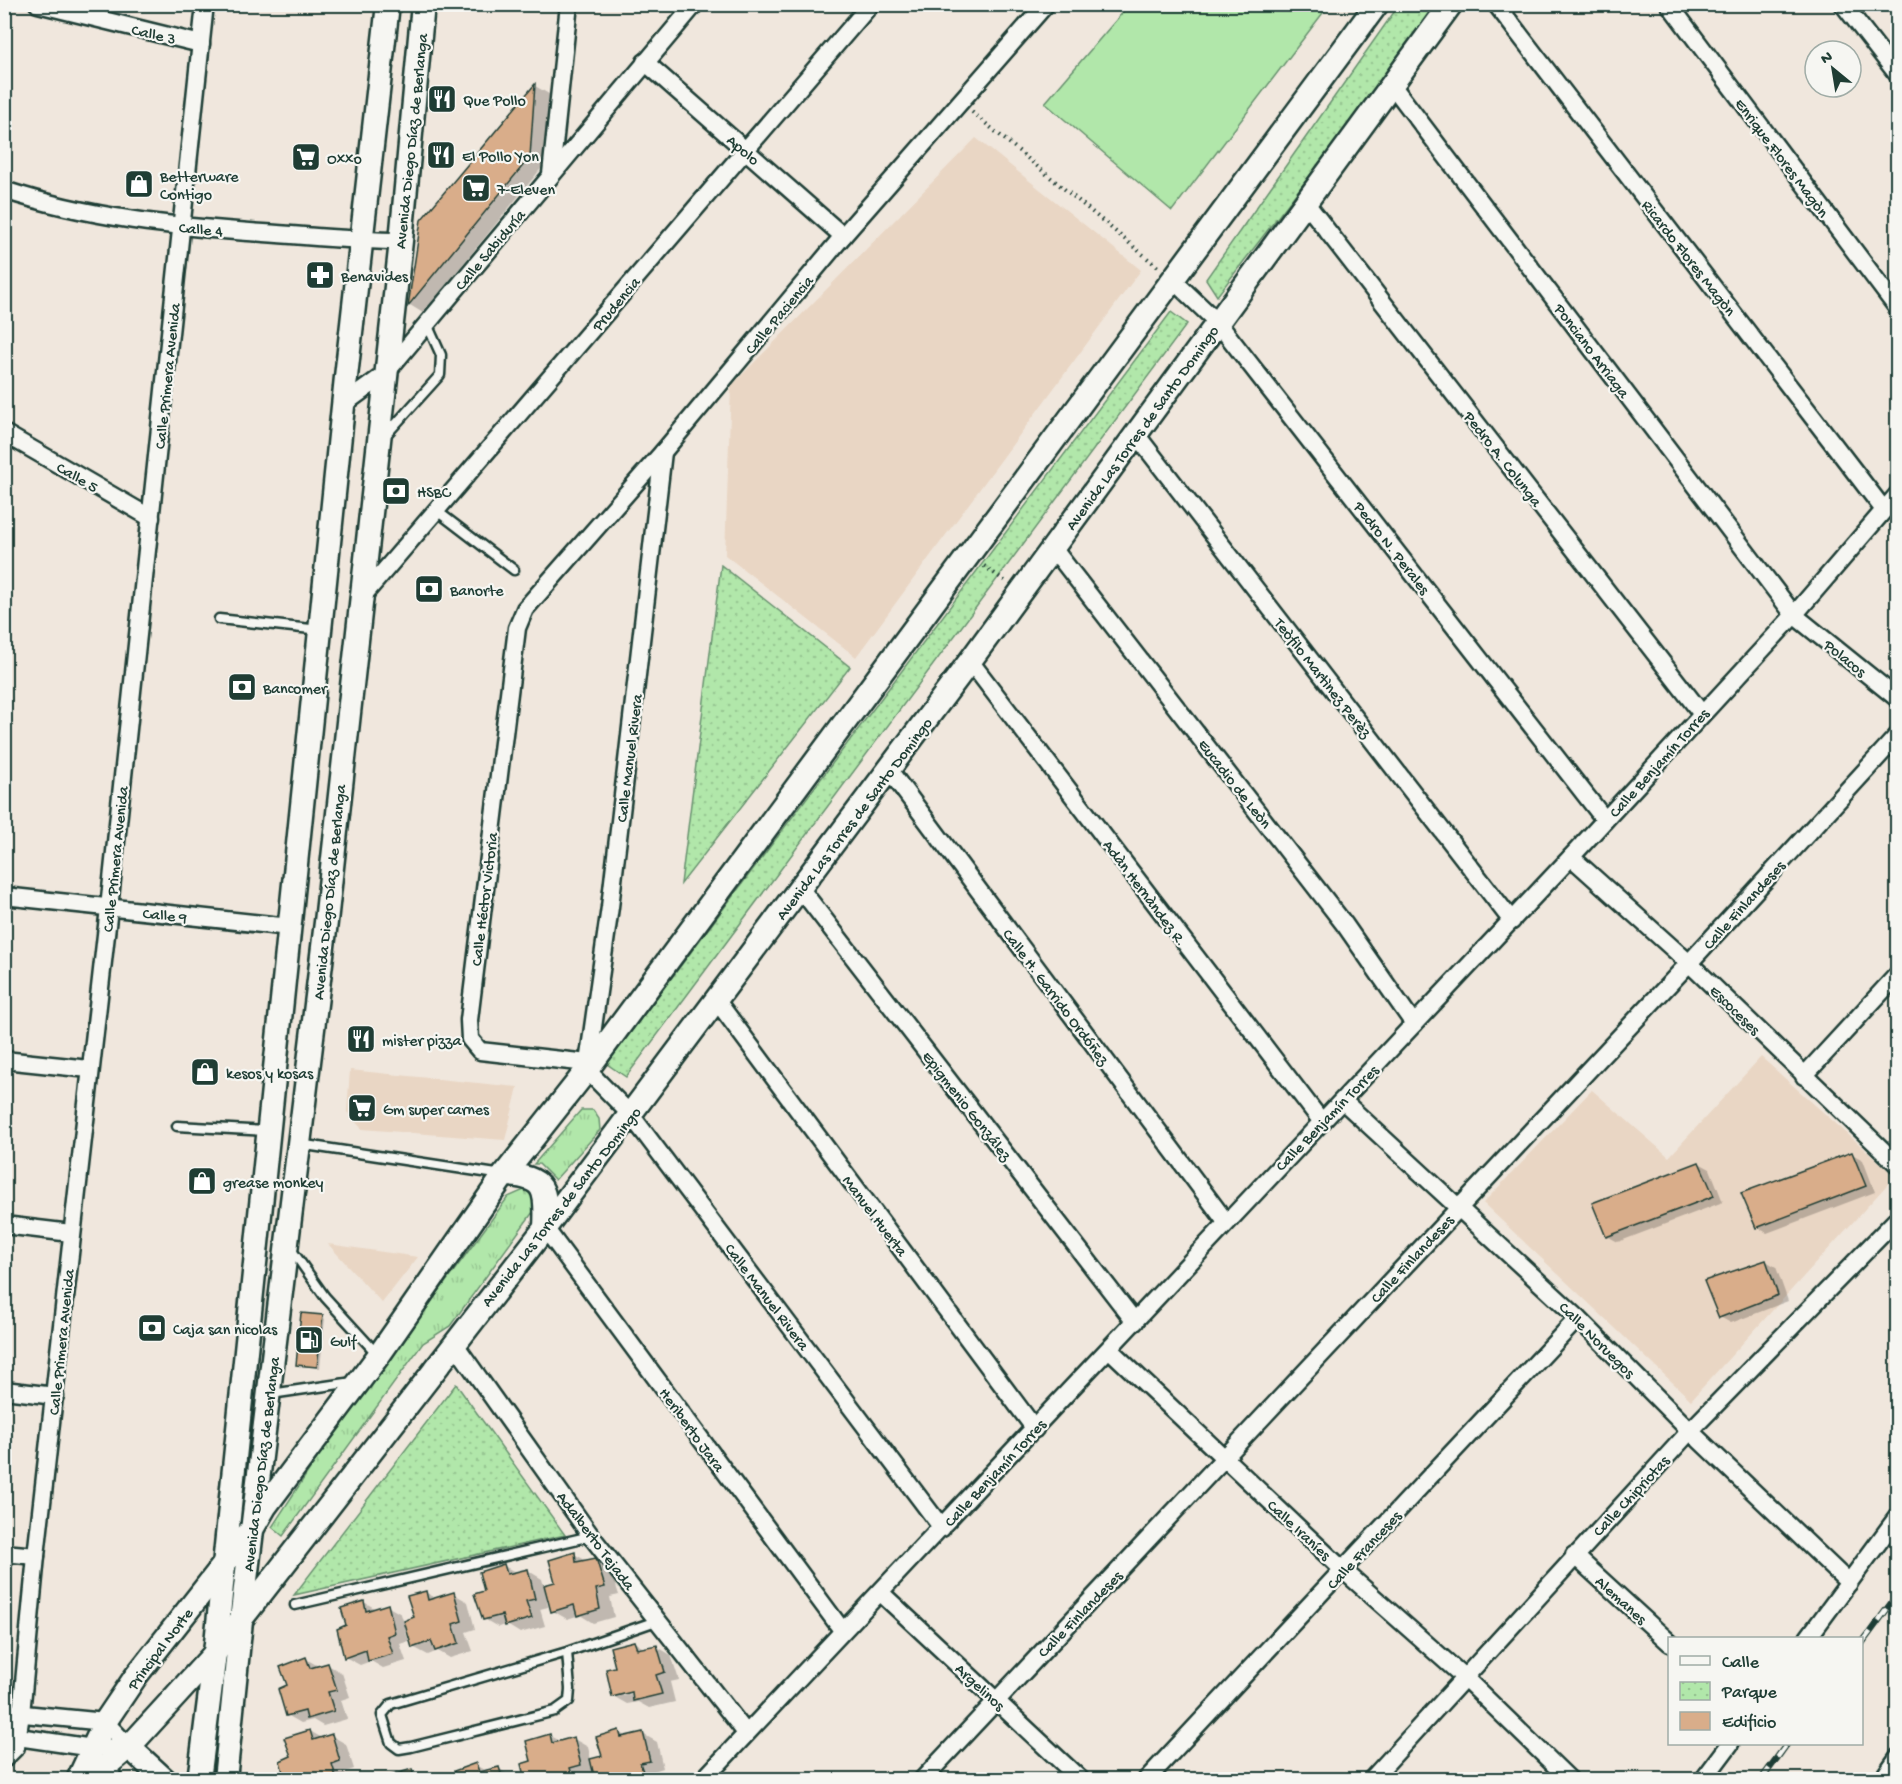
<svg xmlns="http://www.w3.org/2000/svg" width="1902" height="1784" viewBox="0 0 1902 1784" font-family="'Gochi Hand',sans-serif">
<defs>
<pattern id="grass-tufts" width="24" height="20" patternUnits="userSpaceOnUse" patternTransform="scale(1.5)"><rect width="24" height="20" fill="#b1e7aa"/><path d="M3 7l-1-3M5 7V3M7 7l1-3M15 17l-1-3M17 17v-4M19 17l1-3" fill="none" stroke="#98c793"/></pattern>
<pattern id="park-dots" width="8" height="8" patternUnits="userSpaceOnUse" patternTransform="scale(1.5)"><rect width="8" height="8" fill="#b1e7aa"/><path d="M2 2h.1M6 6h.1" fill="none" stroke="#98c793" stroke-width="1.8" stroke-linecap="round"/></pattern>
</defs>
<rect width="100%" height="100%" fill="#f0e7dd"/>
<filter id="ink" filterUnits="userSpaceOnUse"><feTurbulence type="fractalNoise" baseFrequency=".0167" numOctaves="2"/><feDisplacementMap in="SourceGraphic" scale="12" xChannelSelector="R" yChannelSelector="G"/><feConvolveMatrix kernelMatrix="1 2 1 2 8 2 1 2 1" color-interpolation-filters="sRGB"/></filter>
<g filter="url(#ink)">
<!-- built -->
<g fill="#e9d6c4">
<path d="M976 138 1141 270 856 657 725 555 731 386Z"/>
<path d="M1761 1057 1895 1176 1691 1400 1483 1203 1592 1090 1669 1157Z"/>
<path d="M350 1070 518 1087 505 1140 362 1129 347 1112Z"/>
<path d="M328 1244 418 1257 382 1303Z"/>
</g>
<!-- grass -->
<g fill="url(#grass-tufts)" stroke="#68926f" stroke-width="1.5">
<path d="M581 1110H593L599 1119 600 1130 555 1180 539 1164H534Z"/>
<path d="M526 1189 530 1191 534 1201 533 1212 450 1326 423 1343 283 1536 272 1527 317 1458 508 1197Z"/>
</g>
<!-- park -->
<g fill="url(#park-dots)" stroke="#68926f" stroke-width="1.5">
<path d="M1399 5H1441L1217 296 1206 279Z"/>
<path d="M1171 312 1187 324 626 1077 607 1064Z"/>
<path d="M721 565 850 667 681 884Z"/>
<path d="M456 1384 565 1535 294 1595Z"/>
</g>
<!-- pitch -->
<path fill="#b1e7aa" stroke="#68926f" stroke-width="1.5" d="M1129 5H1329L1172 211 1045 103Z"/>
<!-- shadow -->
<g fill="#0003" fill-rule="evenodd">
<path d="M535 86 549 94 544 165 423 313 410 305 422 220Z"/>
<path d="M1852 1154 1863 1160 1875 1192 1767 1233 1757 1227Z"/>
<path d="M1699 1163 1710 1169 1723 1202 1618 1242 1607 1236Z"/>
<path d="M1766 1261 1776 1267 1788 1301 1731 1323 1720 1317Z"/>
<path d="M322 1317 325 1319 320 1368 300 1366 297 1364Z"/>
<path d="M574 1554 587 1561 596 1559 610 1567 619 1595 610 1597 614 1617 593 1623 580 1615 567 1619 553 1611 547 1590 545 1591 548 1607 540 1609 545 1626 520 1633 507 1625 498 1627 484 1619 486 1592 504 1566 517 1573 527 1570 542 1579 544 1587 557 1583Z"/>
<path d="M425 1592 437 1599 454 1594 468 1602 475 1629 466 1632 473 1651 450 1658 438 1651 428 1655 413 1647 409 1632 406 1633 409 1641 400 1644 406 1661 383 1668 371 1661 360 1665 345 1657 348 1626 364 1602 376 1609 387 1606 401 1614 404 1623 416 1618Z"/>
<path d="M634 1642 645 1649 656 1646 671 1655 679 1680 670 1682 675 1702 649 1708 638 1702 627 1704 613 1696 616 1668ZM639 1689V1692L623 1696V1693Z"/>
<path d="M306 1659 320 1667 328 1665 342 1673 350 1697 341 1700 347 1719 323 1726 313 1720 301 1723 287 1715 289 1686Z"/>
<path d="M310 1731 322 1738 332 1736 346 1744 354 1769 345 1772 348 1780H286L292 1757Z"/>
<path d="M618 1732 627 1737 643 1734 657 1742 663 1768 654 1771 657 1780H596L594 1773 584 1776 585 1780H526L533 1762 550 1736 561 1742 574 1739 588 1747 591 1760 604 1757Z"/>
<path d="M475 1765 488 1772 499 1768 514 1780H458Z"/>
<path d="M411 1771 423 1778 434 1775 442 1780H389Z"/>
</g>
<!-- building -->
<g fill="#d9ad8a" stroke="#1f3d34" stroke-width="1.5">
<path d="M535 84 530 157 408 306 421 220Z"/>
<path d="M1852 1152 1866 1186 1756 1228 1741 1193Z"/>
<path d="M1699 1162 1714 1196 1606 1237 1592 1203Z"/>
<path d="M1766 1260 1778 1295 1719 1318 1704 1281Z"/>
<path d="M301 1313 323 1315 317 1367 296 1365Z"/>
<path d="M575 1552 576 1562 596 1558 605 1587 596 1589 600 1609 577 1616 574 1605 551 1612 544 1585 555 1582 549 1560Z"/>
<path d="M504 1564 507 1574 528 1569 535 1599 526 1601 532 1618 505 1626 502 1615 483 1620 474 1594 484 1591 479 1572Z"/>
<path d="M426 1591 428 1600 454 1592 462 1621 453 1624 459 1643 435 1651 431 1641 412 1648 404 1621 414 1617 407 1596Z"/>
<path d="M364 1601 366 1611 388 1604 395 1633 387 1636 393 1654 368 1661 366 1650 344 1658 337 1629 346 1625 341 1608Z"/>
<path d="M634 1641 637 1649 657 1645 665 1672 656 1675 662 1694 633 1701 632 1692 612 1697 606 1669 615 1667 610 1647Z"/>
<path d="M306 1657 310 1668 328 1663 337 1690 328 1692 334 1711 307 1719 305 1711 286 1716 278 1689 287 1685 280 1667Z"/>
<path d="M310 1730 313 1740 332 1734 340 1761 332 1764 337 1780H285L280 1761 291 1756 284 1738Z"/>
<path d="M619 1730 621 1737 643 1732 650 1761 640 1763 646 1780H595L590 1759 602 1756 596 1737Z"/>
<path d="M550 1734 552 1743 574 1737 581 1765 570 1768 574 1780H525L521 1764 531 1761 526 1741Z"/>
<path d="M476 1763 479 1772 499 1767 503 1780H457L454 1771Z"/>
<path d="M412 1769 414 1778 434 1773 436 1780H387L386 1777Z"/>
</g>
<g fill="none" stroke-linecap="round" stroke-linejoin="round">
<!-- lane casing -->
<g stroke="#1f3d34" stroke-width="13">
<g id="lane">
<path d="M385 436 440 375 441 355 427 324"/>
<path d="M437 511 514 570"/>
<path d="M219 619 320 630"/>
<path d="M177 1126 266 1131"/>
<path d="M299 1144 503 1175"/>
<path d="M291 1249 325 1297 378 1355"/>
<path d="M271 1394 353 1382"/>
<path d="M295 1605 591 1536"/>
<path d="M567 1652 570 1689 569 1701 555 1711 411 1747 399 1749 391 1743 382 1715 391 1704 567 1652 659 1620"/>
<path d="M112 1765 118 1780"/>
</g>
</g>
<!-- street casing -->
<g stroke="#1f3d34" stroke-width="21">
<g id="street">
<path d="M38 4 201 44"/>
<path d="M1496 4 1884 510"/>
<path d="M1669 4 1898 309"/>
<path d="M1843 4 1898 75"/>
<path d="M645 62 843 236"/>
<path d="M1392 85 1794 615 1898 699"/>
<path d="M551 174 569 4"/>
<path d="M4 190C89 218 176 227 264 233 310 236 355 241 401 241"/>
<path d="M1305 202 1702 714"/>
<path d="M1174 281 1218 323 1605 820"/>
<path d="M344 404 384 375 695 4"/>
<path d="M4 433 151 518"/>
<path d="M1135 433 1512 921"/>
<path d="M1052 547 1345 925 1414 1024"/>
<path d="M361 598 871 4"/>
<path d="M970 661 1322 1122"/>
<path d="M889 770 1226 1222"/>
<path d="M1571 857 1689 963 1898 1165"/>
<path d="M800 888 1135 1322"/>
<path d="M4 896 290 927"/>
<path d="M717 1001 1035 1429"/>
<path d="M4 1060 89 1069"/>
<path d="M588 1063 610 907 663 452"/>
<path d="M1804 1076 1898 974"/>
<path d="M1343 1101 1578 1318 1690 1431 1849 1583"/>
<path d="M4 1225 71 1233"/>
<path d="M545 1228 842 1630"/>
<path d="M454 1343 591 1536 746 1733"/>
<path d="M1110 1350 1343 1570 1465 1678 1570 1780"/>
<path d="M4 1390 55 1396"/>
<path d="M942 1528 631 1115 587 1070 588 1063 480 1051 470 1039 469 1020 517 628 525 609 663 452 843 236 1046 4"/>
<path d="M4 1553 36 1556"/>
<path d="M1574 1555 1670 1643"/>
<path d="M881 1593 1081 1780"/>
<path d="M1808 1638 1898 1516"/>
<path d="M4 1712 105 1722 129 1747"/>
<path d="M18 1737 93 1748 129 1747"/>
<path d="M4 1759 16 1747 21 1714 36 1556 109 908 205 4"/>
<path d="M703 1780 1571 857 1794 615 1898 494"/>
<path d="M922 1780 1689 963 1898 735"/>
<path d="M1146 1780 1578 1318"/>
<path d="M1371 1780 1690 1431 1898 1218"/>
<path d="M1703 1780 1730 1744"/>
<path d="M1882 1780 1898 1757"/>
</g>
</g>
<!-- secondary casing -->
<g stroke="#1f3d34" stroke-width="27">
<g id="secondary">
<path d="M504 1175C546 1176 547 1190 545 1228"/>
<path d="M129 1747 165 1780"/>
<path d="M78 1780 105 1722 136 1676 254 1526 265 1507 379 1355 504 1175 587 1070 1377 4"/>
<path d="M89 1780 129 1747 215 1653 545 1228 970 661 1451 4"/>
<path d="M199 1780 215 1653 346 377 388 4"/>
<path d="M225 1780 241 1621 326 922 401 241 423 4"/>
</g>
</g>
<!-- path -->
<g stroke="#1f3d34" stroke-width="4" stroke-dasharray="1.5 4.5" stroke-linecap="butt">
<path d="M972 112 1158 267"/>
<path d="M984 566 1005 581"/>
</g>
<!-- lane -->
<use href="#lane" stroke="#f6f6f2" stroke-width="8"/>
<!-- street -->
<use href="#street" stroke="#f6f6f2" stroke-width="16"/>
<!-- secondary -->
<use href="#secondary" stroke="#f6f6f2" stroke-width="22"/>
<!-- rail casing -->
<g stroke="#1f3d34" stroke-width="7">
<g id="rail">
<path d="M1862 1643 1898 1594"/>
<path d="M1761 1780 1787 1744"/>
</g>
</g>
<!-- rail -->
<use href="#rail" stroke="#f6f6f2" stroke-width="4.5" stroke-dasharray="14" stroke-linecap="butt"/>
</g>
</g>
<!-- icons -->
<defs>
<g id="restaurant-square" transform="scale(1.5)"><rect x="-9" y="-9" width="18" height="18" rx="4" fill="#1f3d34" stroke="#f6f6f2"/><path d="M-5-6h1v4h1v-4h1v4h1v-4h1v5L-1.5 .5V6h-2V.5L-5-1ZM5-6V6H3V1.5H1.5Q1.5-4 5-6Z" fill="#fff"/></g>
<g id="supermarket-square" transform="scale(1.5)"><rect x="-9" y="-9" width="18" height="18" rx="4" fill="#1f3d34" stroke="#f6f6f2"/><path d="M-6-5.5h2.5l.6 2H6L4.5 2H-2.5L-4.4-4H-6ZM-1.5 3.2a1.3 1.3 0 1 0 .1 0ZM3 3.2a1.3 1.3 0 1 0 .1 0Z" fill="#fff"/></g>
<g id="shop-square" transform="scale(1.5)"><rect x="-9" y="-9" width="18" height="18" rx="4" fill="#1f3d34" stroke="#f6f6f2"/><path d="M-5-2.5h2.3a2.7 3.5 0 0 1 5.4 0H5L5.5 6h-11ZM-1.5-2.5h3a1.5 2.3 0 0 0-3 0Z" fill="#fff"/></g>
<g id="pharmacy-square" transform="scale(1.5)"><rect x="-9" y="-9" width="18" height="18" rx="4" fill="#1f3d34" stroke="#f6f6f2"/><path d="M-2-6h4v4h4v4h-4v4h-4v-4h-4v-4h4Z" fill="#fff"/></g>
<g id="bank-square" transform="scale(1.5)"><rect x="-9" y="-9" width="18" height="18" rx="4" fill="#1f3d34" stroke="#f6f6f2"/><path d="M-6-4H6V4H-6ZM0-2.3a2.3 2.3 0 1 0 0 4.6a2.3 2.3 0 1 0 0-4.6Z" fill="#fff"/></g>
<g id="fuel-square" transform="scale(1.5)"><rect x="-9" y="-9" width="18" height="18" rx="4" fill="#1f3d34" stroke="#f6f6f2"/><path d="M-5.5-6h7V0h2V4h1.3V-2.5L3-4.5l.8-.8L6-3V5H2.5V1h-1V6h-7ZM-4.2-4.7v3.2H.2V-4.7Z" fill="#fff"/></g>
</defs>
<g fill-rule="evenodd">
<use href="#restaurant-square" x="442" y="99"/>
<use href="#restaurant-square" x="441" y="155"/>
<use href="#supermarket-square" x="306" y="157"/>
<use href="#shop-square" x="139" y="184"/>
<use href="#supermarket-square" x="476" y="188"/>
<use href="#pharmacy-square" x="320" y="275"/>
<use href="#bank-square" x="396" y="491"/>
<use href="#bank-square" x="429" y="589"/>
<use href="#bank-square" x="242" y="687"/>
<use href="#restaurant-square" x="361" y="1039"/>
<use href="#shop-square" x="205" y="1072"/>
<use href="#supermarket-square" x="362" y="1108"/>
<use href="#shop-square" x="202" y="1181"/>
<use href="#bank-square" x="152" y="1328"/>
<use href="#fuel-square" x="309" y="1340"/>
</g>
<g text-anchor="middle" stroke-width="4.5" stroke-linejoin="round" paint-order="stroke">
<!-- street labels -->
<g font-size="16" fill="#1f3d34" stroke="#f6f6f2">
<text transform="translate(154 33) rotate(13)" y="6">Calle 3</text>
<text transform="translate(410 141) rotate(-84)" y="6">Avenida Diego Díaz de Berlanga</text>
<text transform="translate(744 149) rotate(41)" y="6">Apolo</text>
<text transform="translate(1783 157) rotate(53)" y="6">Enrique Flores Magòn</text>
<text transform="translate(201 228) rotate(5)" y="6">Calle 4</text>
<text transform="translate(489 249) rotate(-50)" y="6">Calle Sabiduría</text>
<text transform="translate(1690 257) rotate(52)" y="6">Ricardo Flores Magòn</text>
<text transform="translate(615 303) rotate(-50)" y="6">Prudencia</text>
<text transform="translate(778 314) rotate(-50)" y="6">Calle Paciencia</text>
<text transform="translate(1593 350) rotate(53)" y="6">Ponciano Arriaga</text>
<text transform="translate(166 376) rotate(-84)" y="6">Calle Primera Avenida</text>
<text transform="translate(1141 427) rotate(-54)" y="6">Avenida Las Torres de Santo Domingo</text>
<text transform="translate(1504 458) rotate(52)" y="6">Pedro A. Colunga</text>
<text transform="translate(78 476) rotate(30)" y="6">Calle 5</text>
<text transform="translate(1393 547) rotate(52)" y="6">Pedro N. Perales</text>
<text transform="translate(1846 657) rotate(39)" y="6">Polacos</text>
<text transform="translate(1324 677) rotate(52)" y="6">Teòfilo Martìnez Perèz</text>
<text transform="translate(628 758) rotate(-83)" y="6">Calle Manuel Rivera</text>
<text transform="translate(1658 762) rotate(-48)" y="6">Calle Benjamín Torres</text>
<text transform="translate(1236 783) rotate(52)" y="6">Eucadio de Leòn</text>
<text transform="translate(853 818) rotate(-53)" y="6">Avenida Las Torres de Santo Domingo</text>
<text transform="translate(114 859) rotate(-84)" y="6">Calle Primera Avenida</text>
<text transform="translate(328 892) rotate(-84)" y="6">Avenida Diego Díaz de Berlanga</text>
<text transform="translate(1146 892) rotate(53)" y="6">Adàn Hernàndez R.</text>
<text transform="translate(483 899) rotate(-83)" y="6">Calle Héctor Victoria</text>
<text transform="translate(1743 904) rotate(-48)" y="6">Calle Finlandeses</text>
<text transform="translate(165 914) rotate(6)" y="6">Calle 9</text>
<text transform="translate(1057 996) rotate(53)" y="6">Calle H. Garrido Ordóñez</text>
<text transform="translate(1736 1009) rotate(44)" y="6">Escoceses</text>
<text transform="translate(968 1105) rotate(52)" y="6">Epigmenio González</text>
<text transform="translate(1326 1117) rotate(-46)" y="6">Calle Benjamín Torres</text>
<text transform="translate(560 1206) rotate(-52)" y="6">Avenida Las Torres de Santo Domingo</text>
<text transform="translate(876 1215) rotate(53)" y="6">Manuel Huerta</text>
<text transform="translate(1411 1258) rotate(-47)" y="6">Calle Finlandeses</text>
<text transform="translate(768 1296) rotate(53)" y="6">Calle Manuel Rivera</text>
<text transform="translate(1598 1339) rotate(45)" y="6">Calle Noruegos</text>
<text transform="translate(60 1342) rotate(-84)" y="6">Calle Primera Avenida</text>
<text transform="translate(693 1429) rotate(54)" y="6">Heriberto Jara</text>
<text transform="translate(260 1464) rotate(-83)" y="6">Avenida Diego Díaz de Berlanga</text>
<text transform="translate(994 1472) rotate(-47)" y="6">Calle Benjamín Torres</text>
<text transform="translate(1630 1495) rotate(-47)" y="6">Calle Chipriotas</text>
<text transform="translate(1300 1529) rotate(43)" y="6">Calle Iraníes</text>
<text transform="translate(597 1540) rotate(53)" y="6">Adalberto Tejada</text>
<text transform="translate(1363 1549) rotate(-47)" y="6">Calle Franceses</text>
<text transform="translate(1622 1599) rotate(42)" y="6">Alemanes</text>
<text transform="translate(1079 1613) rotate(-46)" y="6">Calle Finlandeses</text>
<text transform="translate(159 1648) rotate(-53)" y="6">Principal Norte</text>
<text transform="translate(981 1686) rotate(43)" y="6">Argelinos</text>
</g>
<!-- poi labels -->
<g font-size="16" fill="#1f3d34" stroke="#f6f6f2" text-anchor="start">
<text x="463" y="105">Que Pollo</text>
<text x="462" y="161">El Pollo Yon</text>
<text x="327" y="163">Oxxo</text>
<text x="160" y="181">Betterware<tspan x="160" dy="18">Contigo</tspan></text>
<text x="497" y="194">7-Eleven</text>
<text x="341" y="281">Benavides</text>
<text x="417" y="497">HSBC</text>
<text x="450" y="595">Banorte</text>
<text x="263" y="693">Bancomer</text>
<text x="382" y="1045">mister pizza</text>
<text x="226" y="1078">kesos y kosas</text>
<text x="383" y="1114">Gm super carnes</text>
<text x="223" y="1187">grease monkey</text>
<text x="173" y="1334">Caja san nicolas</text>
<text x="330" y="1346">Gulf</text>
</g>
</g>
<!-- margin -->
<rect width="1902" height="1784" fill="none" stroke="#f6f6f2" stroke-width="24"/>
<rect x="12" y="12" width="1878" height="1760" fill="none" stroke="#1f3d34" stroke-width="2" filter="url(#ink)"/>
<!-- legend -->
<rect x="1668" y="1637" width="195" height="108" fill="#f6f6f2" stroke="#a0aca6" stroke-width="1.5"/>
<rect x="1680" y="1656" width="30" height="9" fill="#f6f6f2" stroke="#a0aca6" stroke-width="1.5"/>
<text x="1722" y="1667" font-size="18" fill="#1f3d34">Calle</text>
<rect x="1680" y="1682" width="30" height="18" fill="url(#park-dots)" stroke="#a0aca6" stroke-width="1.5"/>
<text x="1722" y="1697" font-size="18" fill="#1f3d34">Parque</text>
<rect x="1680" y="1712" width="30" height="18" fill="#d9ad8a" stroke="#a0aca6" stroke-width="1.5"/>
<text x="1722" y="1727" font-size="18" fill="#1f3d34">Edificio</text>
<!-- north arrow -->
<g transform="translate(1833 69) rotate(330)"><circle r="28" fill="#f6f6f2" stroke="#a0aca6" stroke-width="1.5"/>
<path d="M0-4.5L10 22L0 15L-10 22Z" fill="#1f3d34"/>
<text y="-9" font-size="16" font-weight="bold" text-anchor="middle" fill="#1f3d34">N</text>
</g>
</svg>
